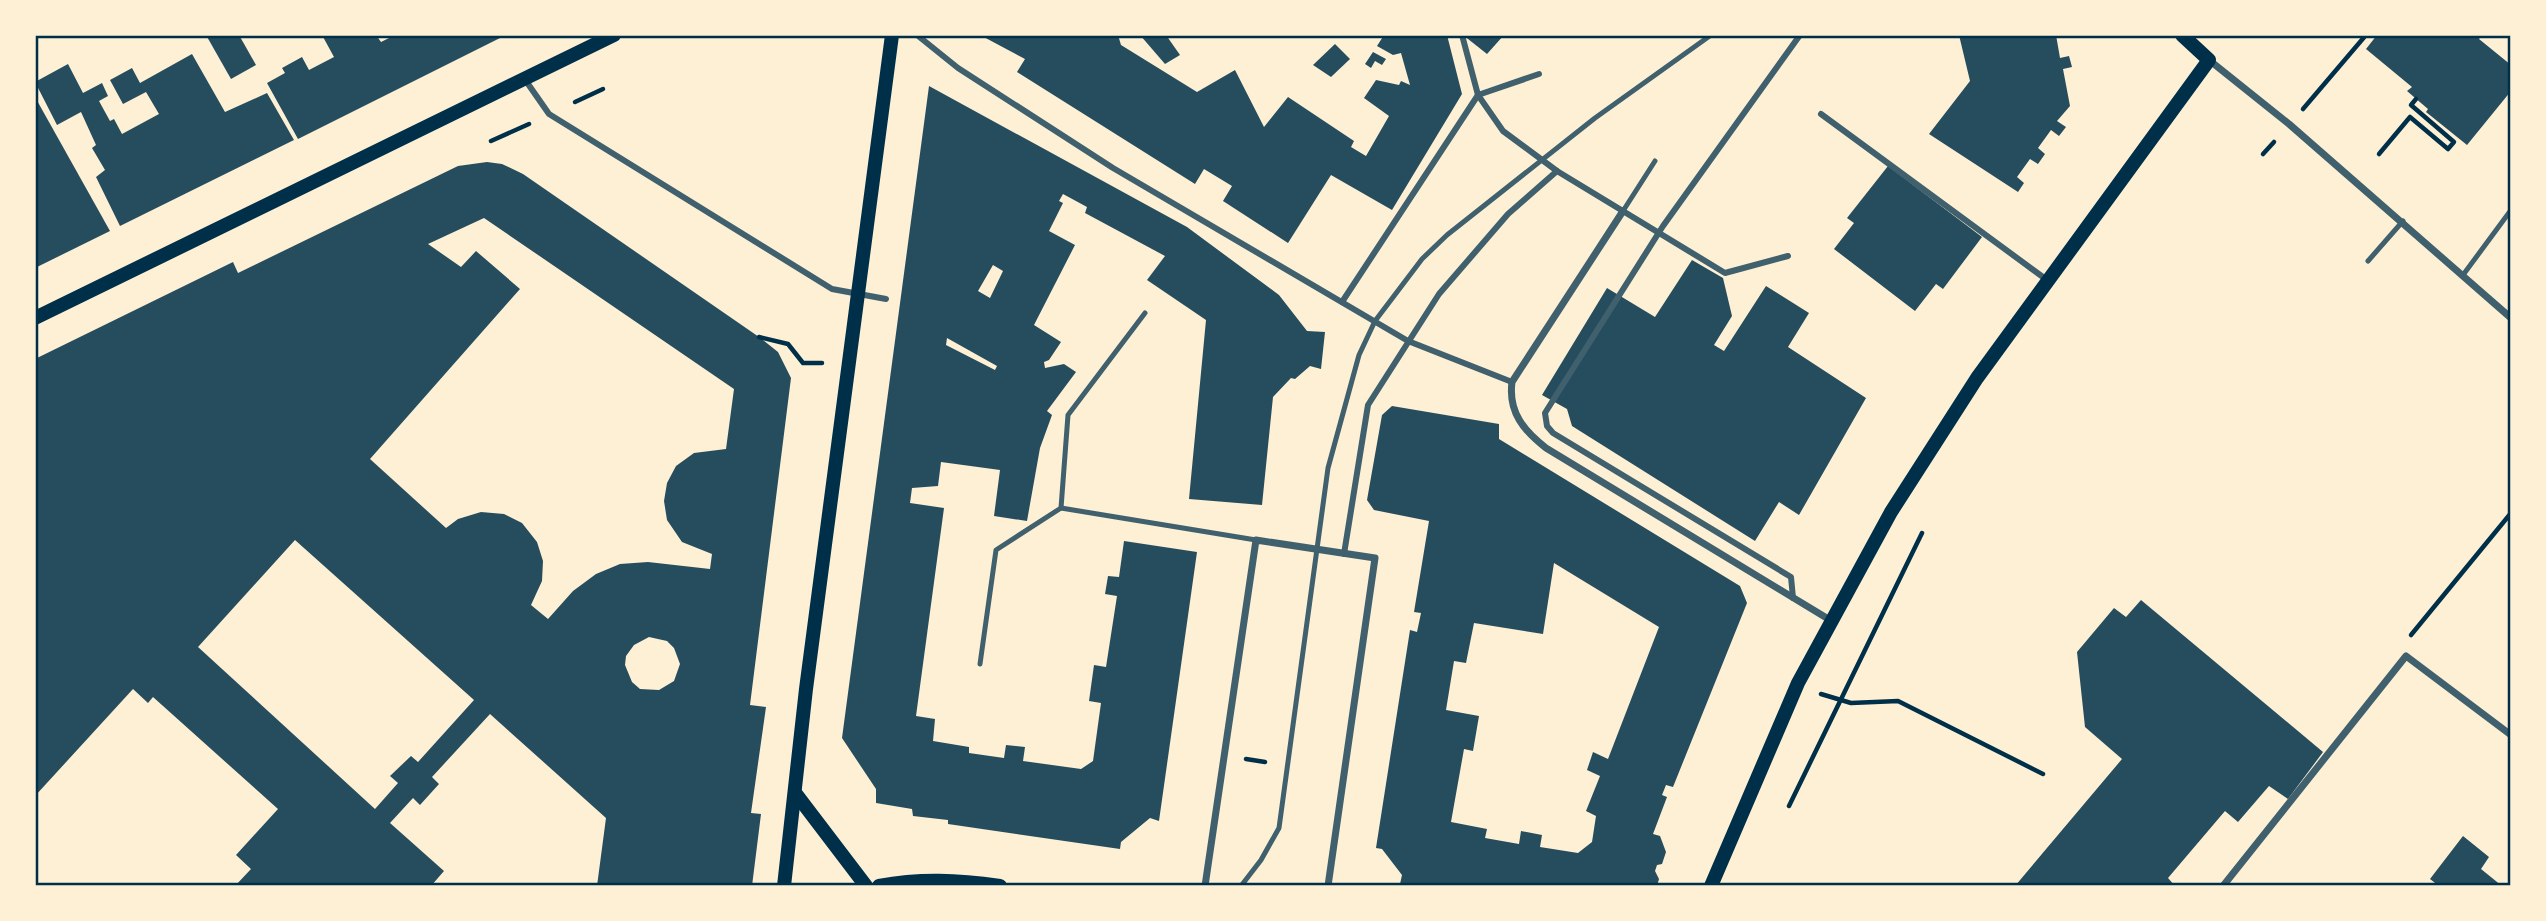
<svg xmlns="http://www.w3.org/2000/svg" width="2546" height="921" viewBox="0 0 2546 921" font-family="Manrope,sans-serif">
<rect width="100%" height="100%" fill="#fdf0d5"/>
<!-- building -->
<g fill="#264d5e" fill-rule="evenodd">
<path d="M206 35H239L256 65 231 79Z"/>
<path d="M322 35H376L381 42 395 35H506L298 139 267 83 285 73 282 68 302 57 309 70 334 57Z"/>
<path d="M980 35H1118L1121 45 1197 92 1235 70 1264 127 1288 97 1354 141 1351 147 1366 156 1389 116 1364 98 1376 80 1399 85 1401 81 1410 85 1401 53 1393 55 1377 46 1384 35H1447L1462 94 1392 210 1331 175 1288 243 1223 201 1232 186 1204 169 1195 184 1017 72 1025 59Z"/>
<path d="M1140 35H1166L1180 55 1165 64Z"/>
<path d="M1463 35H1504L1487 54Z"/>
<path d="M1959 35H2056L2060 58 2069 56 2072 67 2063 69 2070 106 2057 121 2066 127 2059 136 2051 130 2038 148 2045 154 2038 164 2030 159 2017 177 2024 183 2018 192 1929 134 1970 81Z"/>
<path d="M2377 35H2482L2479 39 2511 65V91L2467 145 2426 112 2428 109 2407 91 2412 87 2366 49Z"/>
<path d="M1335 44 1350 59 1331 77 1313 65Z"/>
<path d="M1373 52 1386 59 1382 65 1375 61 1371 68 1365 64Z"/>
<path d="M192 54 225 112 267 93 294 140 120 226 96 177 105 170 92 148 96 145 81 112 57 125 35 82 68 64 83 93 102 83 108 96 99 101 110 121 114 119 122 134 159 114 146 92 123 104 110 80 132 68 140 83Z"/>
<path d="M929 86 1187 227 1279 295 1307 331 1325 332 1321 369 1310 366 1295 379 1291 378 1273 397 1262 505 1189 499 1206 320 1147 280 1165 256 1085 213 1087 207 1063 194 1059 201 1063 203 1049 231 1075 245 1034 325 1061 342 1049 360 1044 362 1045 368 1064 364 1076 372 1047 411 1052 415 1040 448 1027 521 994 516 1000 470 941 462 938 486 912 488 910 503 944 508 916 716 935 719 933 741 969 747V753L1004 758 1006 745 1025 747 1023 761 1081 769 1093 761 1101 703 1089 701 1094 665 1106 667 1117 596 1105 594 1108 576 1119 577 1124 541 1197 552 1159 821 1150 818 1121 842 1120 849 948 824V820L913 816 912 809 876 803V789L842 738ZM993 265 1003 271 990 298 978 291ZM947 338 997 366 995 370 946 345Z"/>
<path d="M35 97 110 231 35 268Z"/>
<path d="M487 162 502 164 523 174 759 337 778 352 791 378 750 705 766 707 751 813 761 814 752 886H597L606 818 490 714 432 777 439 784 420 805 413 798 390 823 444 871 431 886H235L251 869 236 855 278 809 153 697 148 703 133 689 35 796V359L233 262 238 273 458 166ZM484 218 734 389 726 449 694 453 676 466 667 483 664 501 667 520 682 542 712 554 710 569 648 562 620 564 596 574 573 591 548 619 531 605 542 581 543 561 537 542 522 523 504 514 481 512 458 519 446 528 370 459 520 289 476 251 461 267 428 244ZM295 540 474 700 418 762 411 756 390 776 398 783 375 809 198 647ZM649 637 667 641 674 648 680 664 674 681 659 690 640 689 632 682 625 665 626 656 634 645Z"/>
<path d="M1888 166 1982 237 1943 289 1936 284 1915 311 1834 249 1854 223 1847 218Z"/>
<path d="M1692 260 1723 278 1732 316 1714 345 1724 351 1766 286 1809 313 1788 347 1866 398 1799 515 1779 502 1755 541 1572 426 1567 409 1542 395 1607 288 1655 317Z"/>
<path d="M1392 406 1499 424V439L1740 586 1747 603 1673 787 1666 785 1662 795 1667 797 1653 834 1660 836 1666 852 1662 864 1657 865 1655 871 1659 879 1657 886H1415L1400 884 1402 875 1382 849 1376 848 1410 630 1417 632 1421 613 1414 612 1429 521 1374 510 1367 500 1382 415ZM1554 563 1659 627 1608 759 1593 752 1587 770 1600 776 1586 811 1596 816 1592 842 1578 853 1540 847 1542 835 1521 831 1519 844 1485 838 1487 829 1451 822 1464 749 1473 751 1479 716 1446 710 1454 661 1466 663 1474 623 1543 634Z"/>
<path d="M2141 600 2323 752 2288 799 2269 786 2238 822 2225 811 2168 878 2175 886H2015L2122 759 2085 727 2077 652 2114 608 2126 617Z"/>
<path d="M2463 836 2489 857 2481 869 2502 886H2439L2430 879Z"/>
</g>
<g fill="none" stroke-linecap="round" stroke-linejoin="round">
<!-- path -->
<g stroke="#003049" stroke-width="4.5">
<path d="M575 102 603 89"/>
<path d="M2303 109 2366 35"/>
<path d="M491 141 529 124"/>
<path d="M2263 154 2274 142"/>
<path d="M2379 154 2410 117 2448 149 2454 142 2411 105 2416 99"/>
<path d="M759 337 788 344 803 363H822"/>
<path d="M2411 635 2511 513"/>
<path d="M1821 694 1851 703 1898 701 2043 774"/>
<path d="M1246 759 1265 762"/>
<path d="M1789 806 1922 533"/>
</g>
<!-- service -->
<g stroke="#3f606c" stroke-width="5">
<path d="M1623 211 1655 161"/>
<path d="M2368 261 2403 221"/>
<path d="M2463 275 2511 210"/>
<path d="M1061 508 1068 415 1145 313"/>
<path d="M980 664 996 550 1061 508 1256 540"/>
<path d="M1241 886 1261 860 1279 828 1328 468 1359 355 1375 321 1422 259 1447 235 1595 118 1711 35"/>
</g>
<!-- pedestrian -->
<g stroke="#3f606c" stroke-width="6">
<path d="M917 35 958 68 1113 168 1408 341 1512 382"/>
<path d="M1462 35 1478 95 1503 131 1557 171 1725 273 1788 256"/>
<path d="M526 81 549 114 832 289 886 299"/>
<path d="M1821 114 2047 280"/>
<path d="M1342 302 1478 95 1539 74"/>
<path d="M1344 554 1368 405 1439 294 1508 214 1557 171"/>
<path d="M1793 598 1791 577 1553 433 1547 426 1545 413 1663 226 1800 35"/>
</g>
<!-- minor -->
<g stroke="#3f606c" stroke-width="7">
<path d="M2209 60 2289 124 2511 318"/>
<path d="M1623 211 1512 382C1508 412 1524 431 1546 448L1830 620"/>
<path d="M1205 886 1256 540 1375 558 1328 886"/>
<path d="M2223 886 2406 656 2511 735"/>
</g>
<!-- secondary -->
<g stroke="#003049" stroke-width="14">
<path d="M35 318 614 35"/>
<path d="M796 794 866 886"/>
<path d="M784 886 806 689 892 35"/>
<path d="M879 886C921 878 958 880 1000 886"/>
<path d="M1711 886 1798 683 1891 512 1977 378 2209 60 2182 35"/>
</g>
</g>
<!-- border -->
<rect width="2546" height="921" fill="none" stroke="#fdf0d5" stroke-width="74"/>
<rect x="37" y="37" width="2472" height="847" fill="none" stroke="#003049" stroke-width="2.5"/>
</svg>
